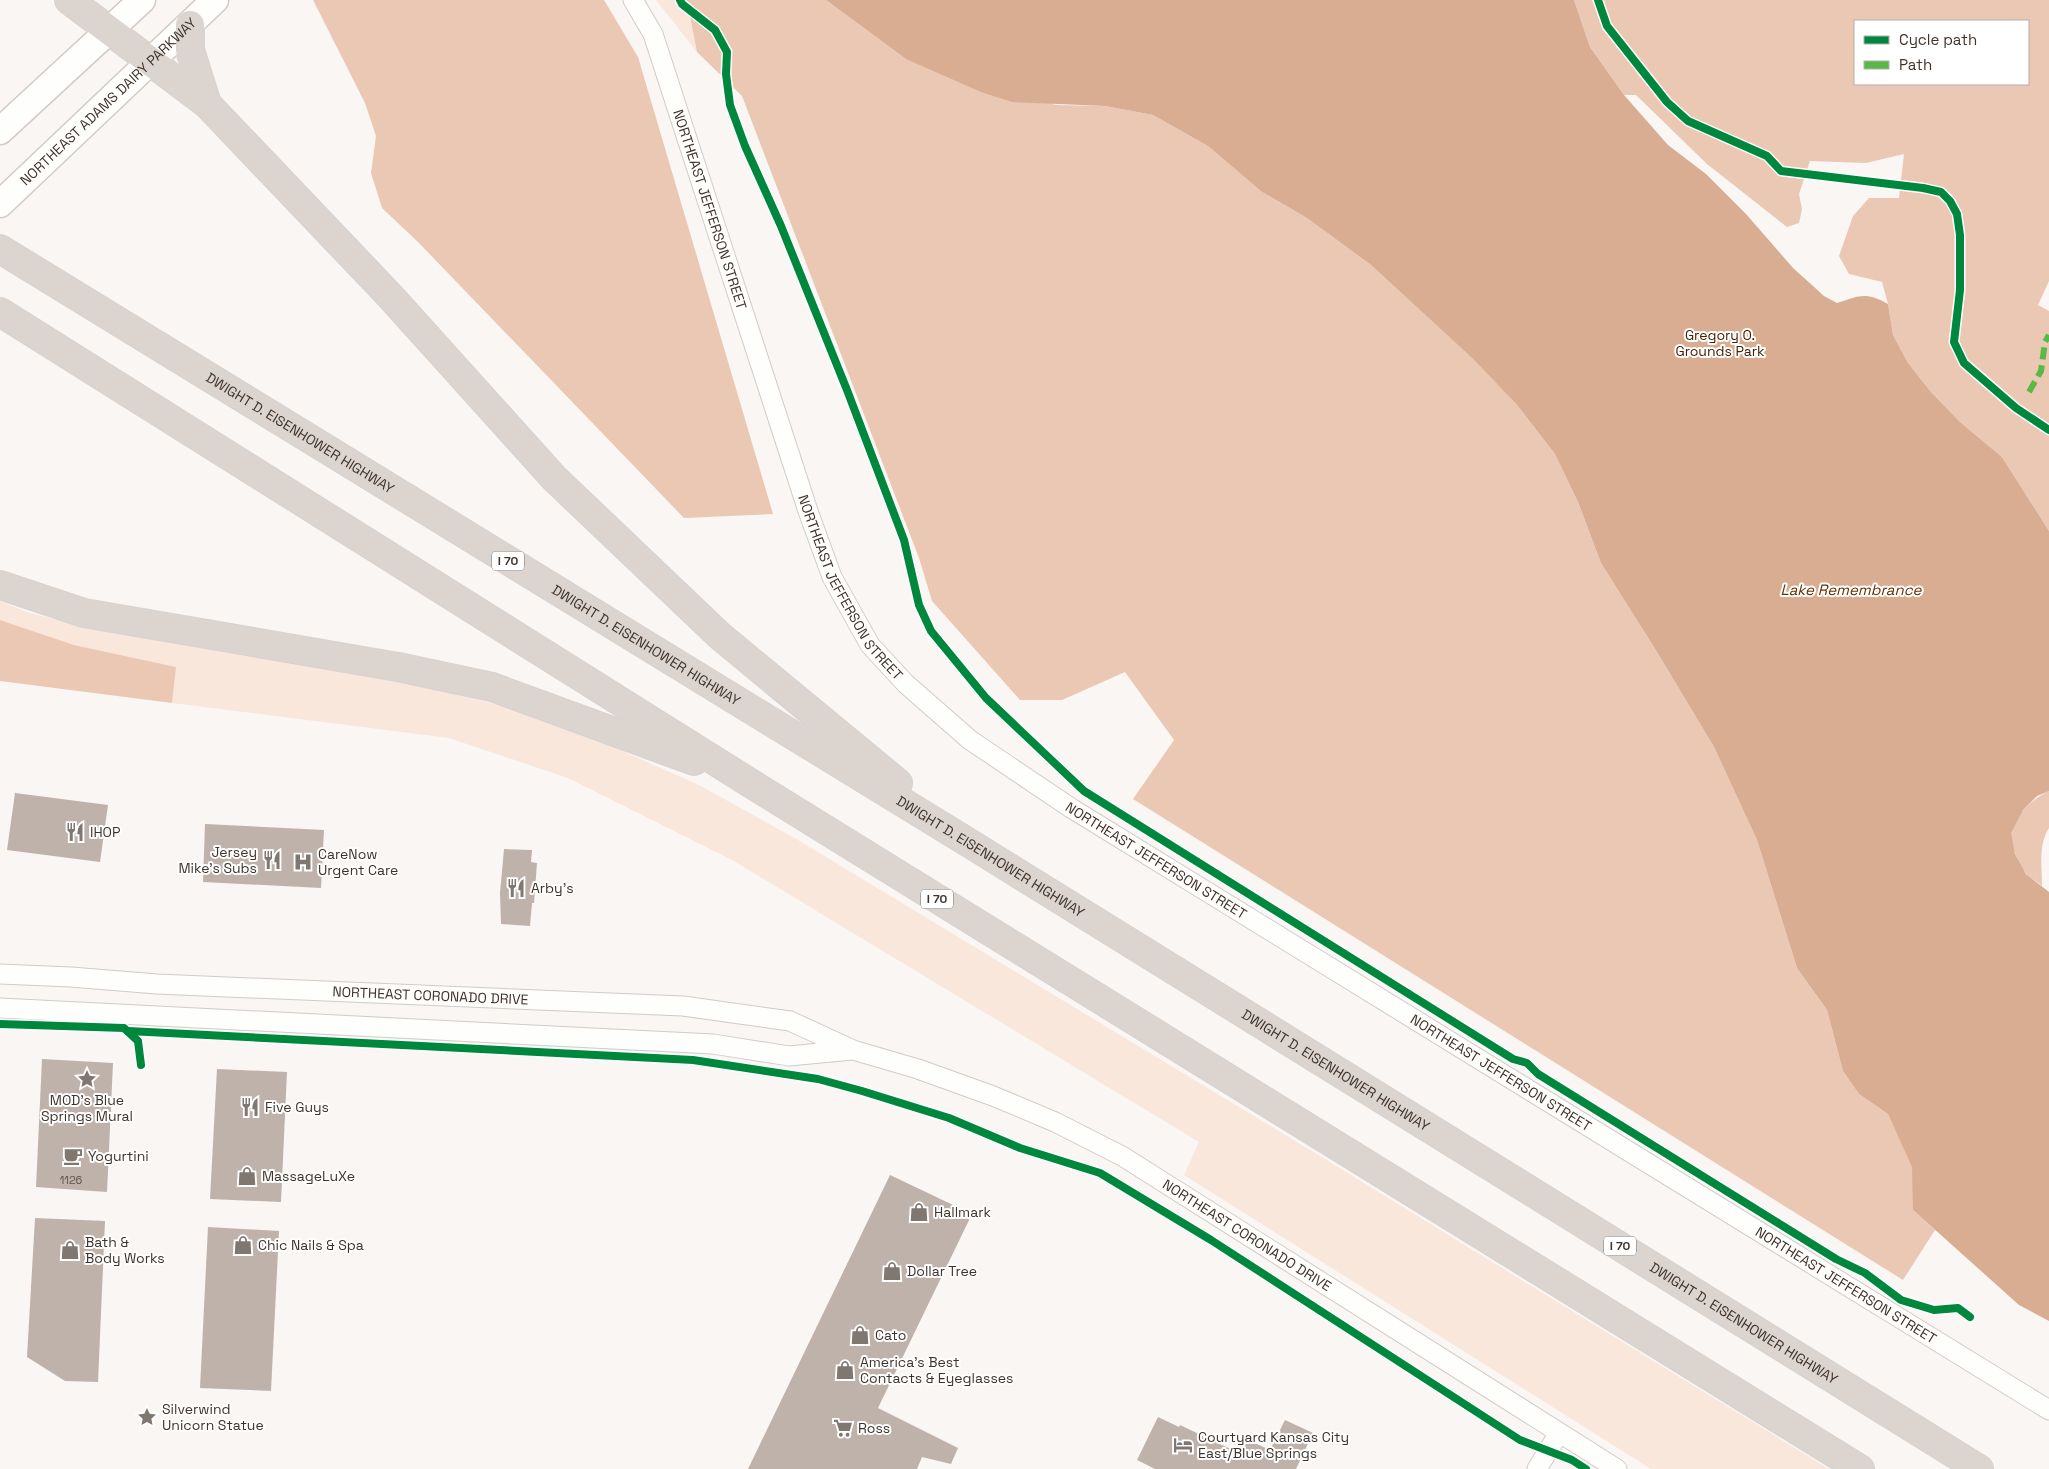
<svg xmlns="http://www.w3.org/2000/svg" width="2049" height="1469" viewBox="0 0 2049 1469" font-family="'Space Grotesk',sans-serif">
<rect width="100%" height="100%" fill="#f9f6f4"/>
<!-- green -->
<g fill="#fae7db">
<path d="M656 0H722L697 52Z"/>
<path d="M0 601 27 612 92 629 396 679 502 706 584 734 699 785 798 840 1333 1164 1829 1469H1651L1184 1175 1199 1142 732 860 568 778 449 738 172 703 175 667 74 645 0 620Z"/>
</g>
<!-- forest -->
<g fill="#ebc8b3" fill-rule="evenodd">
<path d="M313 0H604L638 57 773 514 684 518 419 243 382 208 371 173 376 136 365 103Z"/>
<path d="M687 0H826L906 59 1056 105 1105 106 1153 115 1208 146 1262 192 1307 218 1371 265 1473 359 1517 405 1555 454 1578 502 1601 563 1657 652 1714 747 1757 840 1797 968 1827 1010 1843 1071 1859 1094 1888 1114 1913 1167V1210L1935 1230 1903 1280 1133 799 1174 740 1125 672 1062 700H1020L932 601 919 558 742 96 697 52Z"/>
<path d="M1574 0H2049V281L2038 305 2049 311V531L2002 457 1960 422 1931 392 1908 363 1893 335 1888 304 1882 282 1849 274 1839 256 1853 216 1869 198H1899L1904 154 1866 163 1810 161 1799 194 1802 209 1799 223 1787 227 1707 164 1636 95H1624L1590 47ZM1855 21H2028V84H1855Z"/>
<path d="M0 620 74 645 176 667 172 703 0 681Z"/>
<path d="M2049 791V828C2038 845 2042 867 2042 886 2038 882 2031 879 2027 874 2020 867 2009 842 2011 832 2015 814 2034 798 2049 791Z"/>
</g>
<!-- water -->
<path fill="#d8ad92" d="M826 0H1574L1590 47 1624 95 1668 145 1706 174 1746 214 1793 268 1824 296 1837 303C1861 295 1866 292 1888 304L1893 335 1908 363 1931 392 1960 422 2002 457 2049 531V791L2037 796 2023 810 2011 833 2015 854 2026 874 2049 892V1321L2019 1305 1913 1210 1912 1167 1888 1114 1859 1094 1843 1071 1827 1010 1797 968 1757 840 1714 747 1657 652 1601 563 1578 502 1555 454 1517 405 1473 359 1371 265 1307 218 1262 192 1208 146 1153 115 1105 106 1012 102 981 92 906 59Z"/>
<!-- building -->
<g fill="#bfb2aa">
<path d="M15 793 108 805 100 862 7 850Z"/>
<path d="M205 824 324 830 321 888 203 882Z"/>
<path d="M504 849 532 850 531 862 537 863 534 903H532L530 926 501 924 500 893Z"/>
<path d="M42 1059 113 1063 107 1192 36 1187Z"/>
<path d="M217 1069 287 1072 281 1202 210 1199Z"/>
<path d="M890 1175 972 1214 878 1408 958 1448 951 1464 922 1457 917 1469H748Z"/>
<path d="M35 1218 105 1221 98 1382 65 1381 27 1357Z"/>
<path d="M208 1227 279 1231 271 1391 200 1388Z"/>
<path d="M1158 1417 1179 1427 1180 1425 1241 1454 1248 1440 1270 1450 1285 1420 1313 1433 1296 1469H1155L1137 1460Z"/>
</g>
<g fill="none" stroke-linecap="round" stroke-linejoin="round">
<!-- minor casing -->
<g stroke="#d2cbc6" stroke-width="21">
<g id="minor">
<path id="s1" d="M633 0 653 34 808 511 832 577 870 645 906 684 970 740 1071 808 2049 1410"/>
<path id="s2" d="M0 974 71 977 157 984 683 1006 790 1021 853 1050 918 1069 993 1096 1055 1122 1122 1156 1617 1469"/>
<path d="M0 1008 713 1044 789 1056 852 1050"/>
<path d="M1537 1469 1559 1433"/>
</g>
</g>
<!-- secondary casing -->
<g stroke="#d2cbc6" stroke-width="29">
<g id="secondary">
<path d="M0 131 142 0"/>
<path id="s3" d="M0 204 215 0"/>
</g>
</g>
<!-- motorway casing -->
<g stroke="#d6d3d1" stroke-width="30">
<g id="motorway">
<path d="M69 0 207 104 390 296 554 478 720 636 898 783"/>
<path d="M190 25V50L207 104"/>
<path id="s4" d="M0 249 974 846 1979 1469"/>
<path d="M0 312 747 781 1860 1469"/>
<path d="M0 585 84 613 398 667 492 687 694 761"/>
</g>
</g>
<!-- minor -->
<use href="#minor" stroke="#fefefd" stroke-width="19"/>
<!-- secondary -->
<use href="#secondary" stroke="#fefefd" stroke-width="26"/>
<!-- motorway -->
<use href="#motorway" stroke="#dbd4cf" stroke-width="28"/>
<!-- quiet -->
<path stroke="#58b947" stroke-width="6" stroke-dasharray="12 6" stroke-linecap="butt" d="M2029 392 2041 371 2045 342 2049 335"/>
<!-- cycleway casing -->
<g stroke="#fff" stroke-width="11">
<g id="cycleway">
<path d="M680 0 682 4 715 30 727 52 726 74 730 105 745 146 781 226 847 390 904 540 919 605 931 631 986 698 1084 791 1513 1059 1527 1063 1538 1074 1836 1259 1865 1273 1901 1300 1934 1310 1958 1308 1970 1317"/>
<path d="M1598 0 1607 26 1667 102 1688 121 1767 156 1781 171 1923 188 1941 192 1950 201 1957 214 1960 235V290L1954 342 1964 363 2016 408 2049 430"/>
<path d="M0 1024 124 1028 138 1041 141 1065"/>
<path d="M128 1031 693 1060 818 1079 862 1091 949 1118 1020 1148 1100 1173 1211 1240 1520 1440 1572 1460 1586 1469"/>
</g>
</g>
<!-- cycleway -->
<use href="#cycleway" stroke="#00873e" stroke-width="8"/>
</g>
<!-- icons -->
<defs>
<g id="restaurant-bare" transform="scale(1.5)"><path d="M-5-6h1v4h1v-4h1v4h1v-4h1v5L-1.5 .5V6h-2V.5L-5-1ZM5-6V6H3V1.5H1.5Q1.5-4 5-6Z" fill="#817771" stroke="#fff" stroke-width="2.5" paint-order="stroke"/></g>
<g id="hospital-bare" transform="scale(1.5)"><path d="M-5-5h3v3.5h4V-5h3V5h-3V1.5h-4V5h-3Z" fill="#817771" stroke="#fff" stroke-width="2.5" paint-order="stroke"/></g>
<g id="sight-bare" transform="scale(1.5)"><path d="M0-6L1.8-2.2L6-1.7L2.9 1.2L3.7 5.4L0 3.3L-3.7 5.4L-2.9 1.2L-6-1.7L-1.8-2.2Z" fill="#817771" stroke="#fff" stroke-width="2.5" paint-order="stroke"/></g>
<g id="cafe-bare" transform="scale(1.5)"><path d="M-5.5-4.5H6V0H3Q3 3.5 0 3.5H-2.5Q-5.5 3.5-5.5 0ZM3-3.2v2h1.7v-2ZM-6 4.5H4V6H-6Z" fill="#817771" stroke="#fff" stroke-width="2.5" paint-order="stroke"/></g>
<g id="shop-bare" transform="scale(1.5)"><path d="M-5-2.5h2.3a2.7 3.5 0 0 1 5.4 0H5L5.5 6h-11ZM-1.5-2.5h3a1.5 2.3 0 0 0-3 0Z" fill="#817771" stroke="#fff" stroke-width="2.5" paint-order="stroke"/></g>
<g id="supermarket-bare" transform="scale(1.5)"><path d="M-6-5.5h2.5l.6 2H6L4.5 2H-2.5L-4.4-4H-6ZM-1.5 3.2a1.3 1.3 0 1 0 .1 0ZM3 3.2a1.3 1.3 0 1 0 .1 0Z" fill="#817771" stroke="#fff" stroke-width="2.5" paint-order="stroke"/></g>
<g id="hotel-bare" transform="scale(1.5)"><path d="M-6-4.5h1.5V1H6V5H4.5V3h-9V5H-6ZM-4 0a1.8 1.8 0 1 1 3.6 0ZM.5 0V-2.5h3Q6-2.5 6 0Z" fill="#817771" stroke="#fff" stroke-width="2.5" paint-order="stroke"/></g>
</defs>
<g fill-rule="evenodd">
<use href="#restaurant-bare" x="75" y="832"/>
<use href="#restaurant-bare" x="272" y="860"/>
<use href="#hospital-bare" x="303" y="862"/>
<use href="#restaurant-bare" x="516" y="888"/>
<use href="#sight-bare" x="87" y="1079"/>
<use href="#restaurant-bare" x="250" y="1107"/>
<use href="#cafe-bare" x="73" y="1156"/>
<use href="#shop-bare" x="247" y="1176"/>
<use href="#shop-bare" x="919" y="1212"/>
<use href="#shop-bare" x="243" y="1245"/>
<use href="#shop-bare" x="70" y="1250"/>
<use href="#shop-bare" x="892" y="1271"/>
<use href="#shop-bare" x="860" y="1335"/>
<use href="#shop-bare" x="845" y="1370"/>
<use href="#sight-bare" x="147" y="1417"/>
<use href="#supermarket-bare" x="843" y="1428"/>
<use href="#hotel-bare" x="1183" y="1445"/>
</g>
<g text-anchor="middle" stroke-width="4" stroke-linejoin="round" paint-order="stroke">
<!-- number labels -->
<g font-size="11" fill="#60534b">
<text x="71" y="1184">1126</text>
</g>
<!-- shield labels -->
<g fill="#fff" stroke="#79706b" stroke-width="1">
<rect x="492" y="551.5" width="32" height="19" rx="4"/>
<rect x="921" y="889.5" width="32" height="19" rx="4"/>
<rect x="1604" y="1236.5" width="32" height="19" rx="4"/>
</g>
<g font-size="12" font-weight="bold" fill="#40332b">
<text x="508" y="565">I 70</text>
<text x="937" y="903">I 70</text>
<text x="1620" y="1250">I 70</text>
</g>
<!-- street labels -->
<g font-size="14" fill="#40332b" stroke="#fff">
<text dy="5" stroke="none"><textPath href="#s3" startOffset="149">NORTHEAST ADAMS DAIRY PARKWAY</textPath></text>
<text dy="5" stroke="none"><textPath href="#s1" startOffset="224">NORTHEAST JEFFERSON STREET</textPath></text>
<text dy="5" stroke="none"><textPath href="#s4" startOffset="352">DWIGHT D. EISENHOWER HIGHWAY</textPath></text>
<text dy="5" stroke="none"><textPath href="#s1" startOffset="629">NORTHEAST JEFFERSON STREET</textPath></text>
<text dy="5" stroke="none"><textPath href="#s4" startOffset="758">DWIGHT D. EISENHOWER HIGHWAY</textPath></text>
<text dy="5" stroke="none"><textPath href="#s4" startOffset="1162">DWIGHT D. EISENHOWER HIGHWAY</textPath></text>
<text dy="5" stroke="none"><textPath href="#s1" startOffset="1049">NORTHEAST JEFFERSON STREET</textPath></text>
<text dy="5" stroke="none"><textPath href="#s2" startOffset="431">NORTHEAST CORONADO DRIVE</textPath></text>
<text dy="5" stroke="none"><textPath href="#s4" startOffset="1568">DWIGHT D. EISENHOWER HIGHWAY</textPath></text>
<text dy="5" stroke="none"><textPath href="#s1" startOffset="1454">NORTHEAST JEFFERSON STREET</textPath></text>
<text dy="5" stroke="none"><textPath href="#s2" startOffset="1299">NORTHEAST CORONADO DRIVE</textPath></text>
<text dy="5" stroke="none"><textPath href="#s1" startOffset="1859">NORTHEAST JEFFERSON STREET</textPath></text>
<text dy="5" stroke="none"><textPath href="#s4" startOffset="2048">DWIGHT D. EISENHOWER HIGHWAY</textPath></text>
</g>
<!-- park labels -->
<g font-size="14" fill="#472002" stroke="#fff">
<text x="1720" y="340">Gregory O.<tspan x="1720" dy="16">Grounds Park</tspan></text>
</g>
<!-- poi labels -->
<g font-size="14" fill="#40332b" stroke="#fff" text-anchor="start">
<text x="90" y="837">IHOP</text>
<text x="257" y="857" text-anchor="end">Jersey<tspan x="257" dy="16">Mike's Subs</tspan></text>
<text x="318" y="859">CareNow<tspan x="318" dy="16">Urgent Care</tspan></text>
<text x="531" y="893">Arby's</text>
<text x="87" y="1105" text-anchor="middle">MOD's Blue<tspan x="87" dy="16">Springs Mural</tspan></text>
<text x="265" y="1112">Five Guys</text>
<text x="88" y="1161">Yogurtini</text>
<text x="262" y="1181">MassageLuXe</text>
<text x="934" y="1217">Hallmark</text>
<text x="85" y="1247">Bath &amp;<tspan x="85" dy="16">Body Works</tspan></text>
<text x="258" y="1250">Chic Nails &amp; Spa</text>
<text x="907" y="1276">Dollar Tree</text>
<text x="875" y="1340">Cato</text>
<text x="860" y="1367">America's Best<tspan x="860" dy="16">Contacts &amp; Eyeglasses</tspan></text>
<text x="162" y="1414">Silverwind<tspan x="162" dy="16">Unicorn Statue</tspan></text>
<text x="858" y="1433">Ross</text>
<text x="1198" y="1442">Courtyard Kansas City<tspan x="1198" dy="16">East/Blue Springs</tspan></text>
</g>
<!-- water labels -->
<g font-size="15" font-style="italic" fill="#673000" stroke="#fff">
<text x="1851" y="595">Lake Remembrance</text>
</g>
</g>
<!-- legend -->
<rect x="1854" y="20" width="175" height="65" fill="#ffffff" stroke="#b3adaa"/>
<rect x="1864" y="36" width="25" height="8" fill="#00873e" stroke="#b3adaa"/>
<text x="1899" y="45" font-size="15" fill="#40332b">Cycle path</text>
<rect x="1864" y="61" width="25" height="8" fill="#58b947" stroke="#b3adaa"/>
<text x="1899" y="70" font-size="15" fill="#40332b">Path</text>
</svg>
